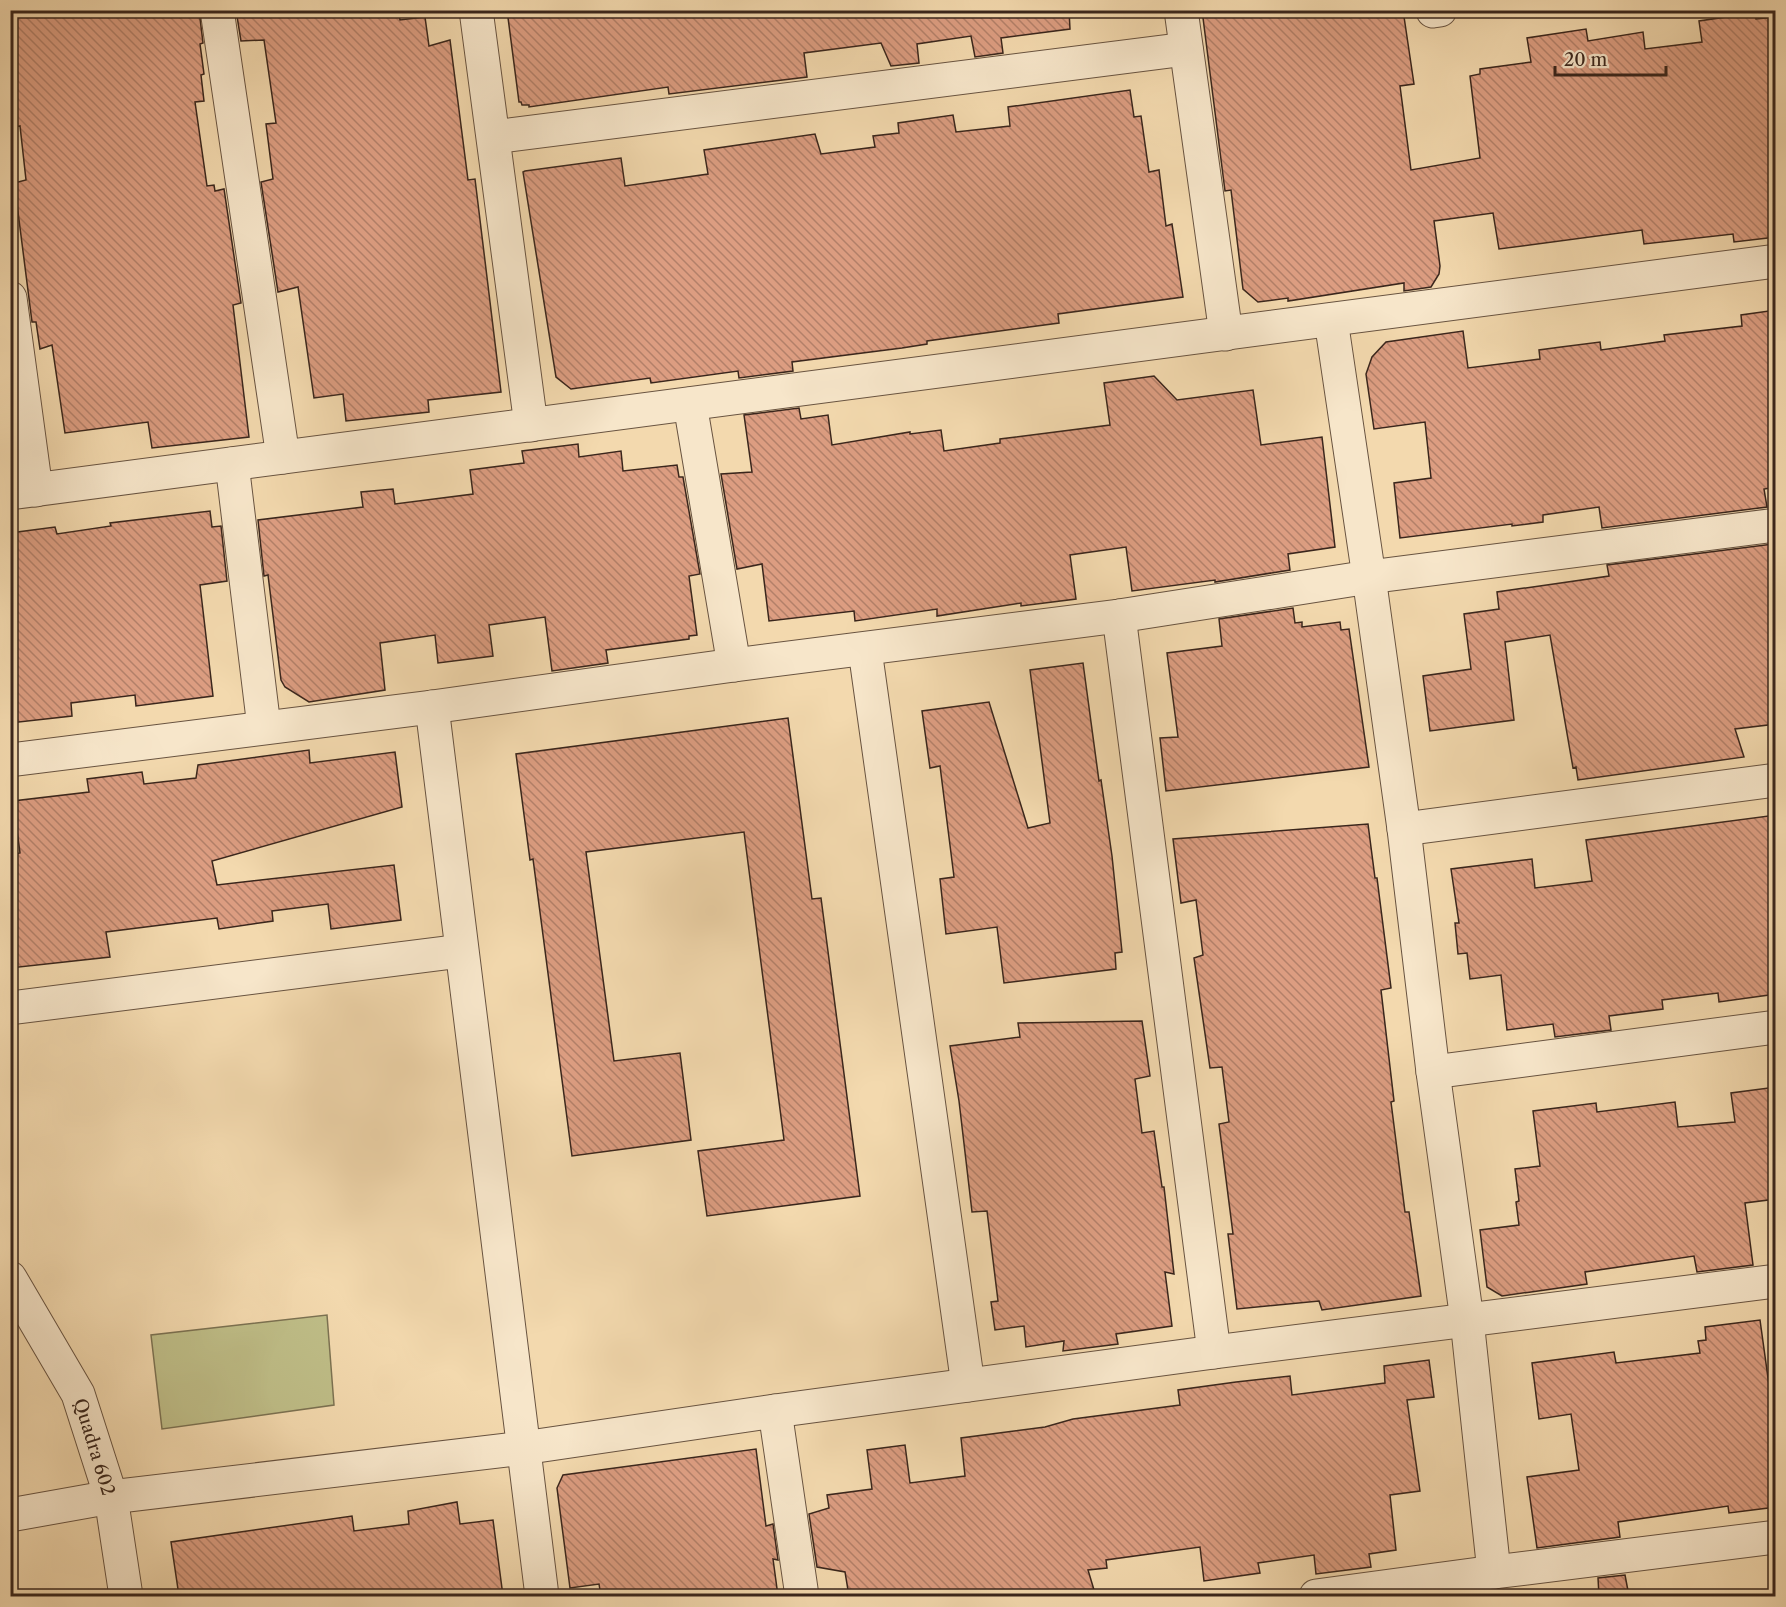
<svg xmlns="http://www.w3.org/2000/svg" width="1786" height="1607" viewBox="0 0 1786 1607" font-family="'Libre Caslon Text',serif">
<defs>
<pattern id="building-back-hatch" width="6" height="6" patternUnits="userSpaceOnUse" patternTransform="scale(1.5)"><rect width="6" height="6" fill="#dc9d81"/><path d="M-1 5l2 2M0 0l6 6M5-1l2 2" fill="none" stroke="#b38069"/></pattern>
</defs>
<rect width="100%" height="100%" fill="#f3d9ae"/>
<filter id="stains"><feTurbulence type="fractalNoise" baseFrequency=".00333" numOctaves="4"/><feColorMatrix values="0 0 0 0 .2 0 0 0 0 .09 0 0 0 0 .02 0 0 0 .5 -.17"/></filter>
<radialGradient id="worn" r=".72"><stop offset=".6" stop-color="#630" stop-opacity="0"/><stop offset="1" stop-color="#630" stop-opacity=".3"/></radialGradient>
<!-- green -->
<path fill="#bfbe88" stroke="#7c7252" stroke-width="1.5" d="M327 1315 334 1405 162 1429 151 1335Z"/>
<!-- building -->
<g fill="url(#building-back-hatch)" stroke="#3a261c" stroke-width="1.5">
<path d="M10 10H199L203 43 200 44 204 74 201 75 204 101 195 102 207 186 214 185 215 191 224 189 241 303 233 305 249 437 152 448 148 422 65 433 52 345 40 349 36 322H32L18 212 14 183 26 180 20 126 10 128Z"/>
<path d="M236 10H398L400 20 425 17 429 46 450 40 468 180 475 179 501 392 428 400 429 412 346 421 343 394 314 398 298 287 278 292 261 182 273 179 266 124 276 123 264 40 241 41Z"/>
<path d="M507 10H1069L1070 29 1001 38 1003 53 975 57 971 36 917 44 919 63 891 66 881 43 804 53 807 77 669 94 668 87 529 107V105H522L521 102H519Z"/>
<path d="M1202 10H1403L1414 84 1400 86 1411 170 1480 158 1470 76 1480 74V69L1531 62 1527 38 1586 29 1588 41 1643 32 1645 49 1702 42 1699 21 1726 17V10H1754L1756 19 1776 17V237L1734 242 1733 234 1644 244 1642 230 1499 249 1493 213 1434 221 1440 266 1439 274 1431 287 1404 291V283L1288 301V298L1258 302 1243 289 1231 190 1225 191Z"/>
<path d="M1130 90 1134 117 1141 116 1149 172 1159 170 1166 226 1172 224 1183 297 1058 314 1059 323 927 341V344L902 348 792 362 793 371 739 378 738 371 651 383 650 378 571 389 556 377 523 172 525 171 621 158 625 186 708 174 704 150 815 134 821 154 875 147 873 136 899 133 898 123 953 115 956 132 1010 126 1008 107Z"/>
<path d="M1776 310V487L1764 489 1767 507 1602 528 1599 507 1543 515V522L1512 526V524L1400 538 1394 483 1431 478 1425 422 1374 429 1366 374 1372 357 1386 342 1463 331 1468 368 1540 359 1539 350 1561 347 1600 342 1601 350 1665 341 1664 335 1742 326 1741 315Z"/>
<path d="M1154 376 1177 400 1253 390 1261 445 1322 437 1335 547 1288 554 1290 570 1215 582V580L1132 591 1126 547 1070 555 1076 599 1021 606V603L937 616V609L855 621 854 611 769 621 762 564 737 569 721 474 752 472 744 415 799 408 801 419 828 415 832 445 910 432V434L941 430 944 451 1000 443V439L1110 425 1104 383Z"/>
<path d="M578 444 579 457 621 451 623 471 677 465 679 477H683L700 574 689 576 697 635 689 636V639L606 650 608 663 552 671 545 617 489 625 493 656 438 663 435 635 380 643 385 690 309 702 285 687 281 680 268 575 264 576 258 520 363 507 361 492 393 489 395 504 473 494 470 470 524 463 522 451Z"/>
<path d="M210 511 212 527 221 526 227 581 200 585 213 696 136 706 135 695 71 703 72 716 10 723V533L55 527 57 534 111 526 110 523Z"/>
<path d="M1773 544 1776 561V724L1735 729 1744 757 1578 780 1576 767 1573 768 1550 635 1505 642 1514 720 1430 731 1423 676 1471 669 1464 614 1499 609 1497 592 1609 576 1607 565Z"/>
<path d="M1293 608 1295 623 1302 622V627L1340 622 1341 630 1349 629 1369 767 1166 791 1160 738 1178 737 1167 653 1222 646 1219 619Z"/>
<path d="M1083 663 1099 781 1101 780 1112 856 1122 952 1115 953 1116 969 1004 983 997 927 946 934 940 879 954 877 940 766 930 768 922 711 989 702 1028 828 1050 823 1030 670Z"/>
<path d="M788 718 812 899 821 898 860 1196 707 1216 698 1151 784 1140 744 832 586 852 614 1061 680 1053 691 1140 572 1156 533 859 530 860 516 754Z"/>
<path d="M309 750 310 763 395 752 402 807 212 861 217 885 394 865 401 920 331 929 328 904 272 911 273 921 219 929 217 918 106 932 110 957 10 968V855L20 853 13 801 89 792 87 779 142 772 144 784 196 778 198 765Z"/>
<path d="M1776 815V994L1719 1002 1718 993 1662 1000 1663 1009 1609 1016 1611 1030 1555 1037 1553 1024 1507 1030 1501 975 1470 979 1467 953 1458 954 1455 923H1459L1451 869 1532 859 1535 888 1592 881 1586 840Z"/>
<path d="M1368 824 1375 878H1377L1391 988 1381 990 1394 1101 1391 1102 1405 1212H1409L1421 1296 1322 1310 1319 1301 1237 1309 1228 1234H1233L1219 1124 1229 1122 1222 1067 1210 1068 1194 958 1203 955 1196 900 1181 903 1173 839Z"/>
<path d="M1142 1021 1150 1076 1135 1079 1142 1133 1154 1131 1162 1187H1164L1174 1274 1165 1272 1172 1326 1116 1334 1118 1344 1063 1351 1064 1341 1026 1347 1024 1326 995 1330 991 1302 998 1301 987 1211 972 1212 959 1101 950 1046 1020 1037 1018 1023Z"/>
<path d="M1776 1087V1199L1745 1203 1753 1265 1697 1272 1694 1256 1585 1272 1587 1284 1502 1296 1487 1287 1480 1230 1519 1225 1516 1202 1519 1201 1515 1169 1540 1166 1533 1111 1596 1103 1597 1112 1675 1102 1678 1127 1735 1122 1731 1093Z"/>
<path d="M1760 1320 1769 1385H1776V1507L1729 1513 1728 1506 1618 1522 1620 1537 1537 1548 1527 1477 1579 1470 1571 1414 1539 1419 1532 1363 1614 1352 1616 1363 1700 1353 1698 1341 1706 1340 1705 1327Z"/>
<path d="M1429 1360 1434 1397 1407 1400 1420 1491 1390 1495 1396 1550 1369 1554 1371 1567 1316 1574 1314 1555 1258 1563 1260 1573 1204 1581 1200 1547 1106 1560 1107 1568 1088 1570 1094 1590 1068 1594V1596H849L845 1572 817 1567 809 1514 829 1508 827 1495 872 1489 867 1450 905 1445 910 1483 965 1476 961 1438 1045 1427 1073 1419 1180 1405 1178 1390 1236 1382 1290 1376 1292 1395 1385 1383 1384 1366Z"/>
<path d="M756 1449 766 1526 773 1524 778 1560 773 1559 778 1596H601L599 1584 570 1588 557 1488 563 1475Z"/>
<path d="M457 1502 460 1524 493 1520 503 1596H179L171 1542 352 1516 354 1531 409 1524 408 1511Z"/>
<path d="M1625 1575 1629 1596H1599L1598 1578Z"/>
</g>
<g fill="none" stroke-linecap="round" stroke-linejoin="round">
<!-- minor casing -->
<g stroke="#685340" stroke-width="35">
<g id="minor">
<path d="M217 10 283 457"/>
<path d="M476 10 531 425"/>
<path d="M1181 10 1226 334"/>
<path d="M1433 11 1440 10"/>
<path d="M494 137 1186 49"/>
<path d="M10 298 36 490"/>
<path d="M1331 320 1369 577 1404 829 1433 1072 1467 1320 1494 1572"/>
<path d="M690 404 734 665"/>
<path d="M232 464 264 727"/>
<path d="M10 493 1776 261"/>
<path d="M1119 616 1214 1352"/>
<path d="M865 650 968 1385"/>
<path d="M432 707 542 1596"/>
<path d="M10 760 432 707 734 665 1119 616 1369 577 1776 525"/>
<path d="M1404 829 1776 780"/>
<path d="M10 1008 461 951"/>
<path d="M1433 1072 1776 1027"/>
<path d="M10 1278 78 1394 111 1497 126 1596"/>
<path d="M775 1411 802 1596"/>
<path d="M10 1515 111 1497 523 1448 775 1411 1214 1352 1776 1281"/>
<path d="M1316 1596 1494 1572 1776 1537"/>
</g>
</g>
<!-- minor -->
<use href="#minor" stroke="#f7e6ca" stroke-width="33"/>
</g>
<g text-anchor="middle" stroke-width="4.5" stroke-linejoin="round" paint-order="stroke">
<!-- street labels -->
<g font-size="18" fill="#3a261c" stroke="#f7e6ca">
<text transform="translate(94 1447) rotate(73)" y="6">Quadra 602</text>
</g>
</g>
<!-- margin -->
<rect width="1786" height="1607" fill="none" stroke="#f3d9ae" stroke-width="36"/>
<rect x="12" y="12" width="1762" height="1583" fill="none" stroke="#3a261c" stroke-width="3"/>
<rect x="18" y="18" width="1750" height="1571" fill="none" stroke="#3a261c" stroke-width="1.5"/>
<!-- scale -->
<path d="M1555 66v9h111v-9" fill="none" stroke="#3a261c" stroke-width="3"/>
<text x="1564" y="66" font-size="18" fill="#3a261c" stroke="#f7e6ca" stroke-width="4.5" paint-order="stroke">20 m</text>
<rect width="100%" height="100%" filter="url(#stains)"/>
<rect width="100%" height="100%" fill="url(#worn)"/>
</svg>
